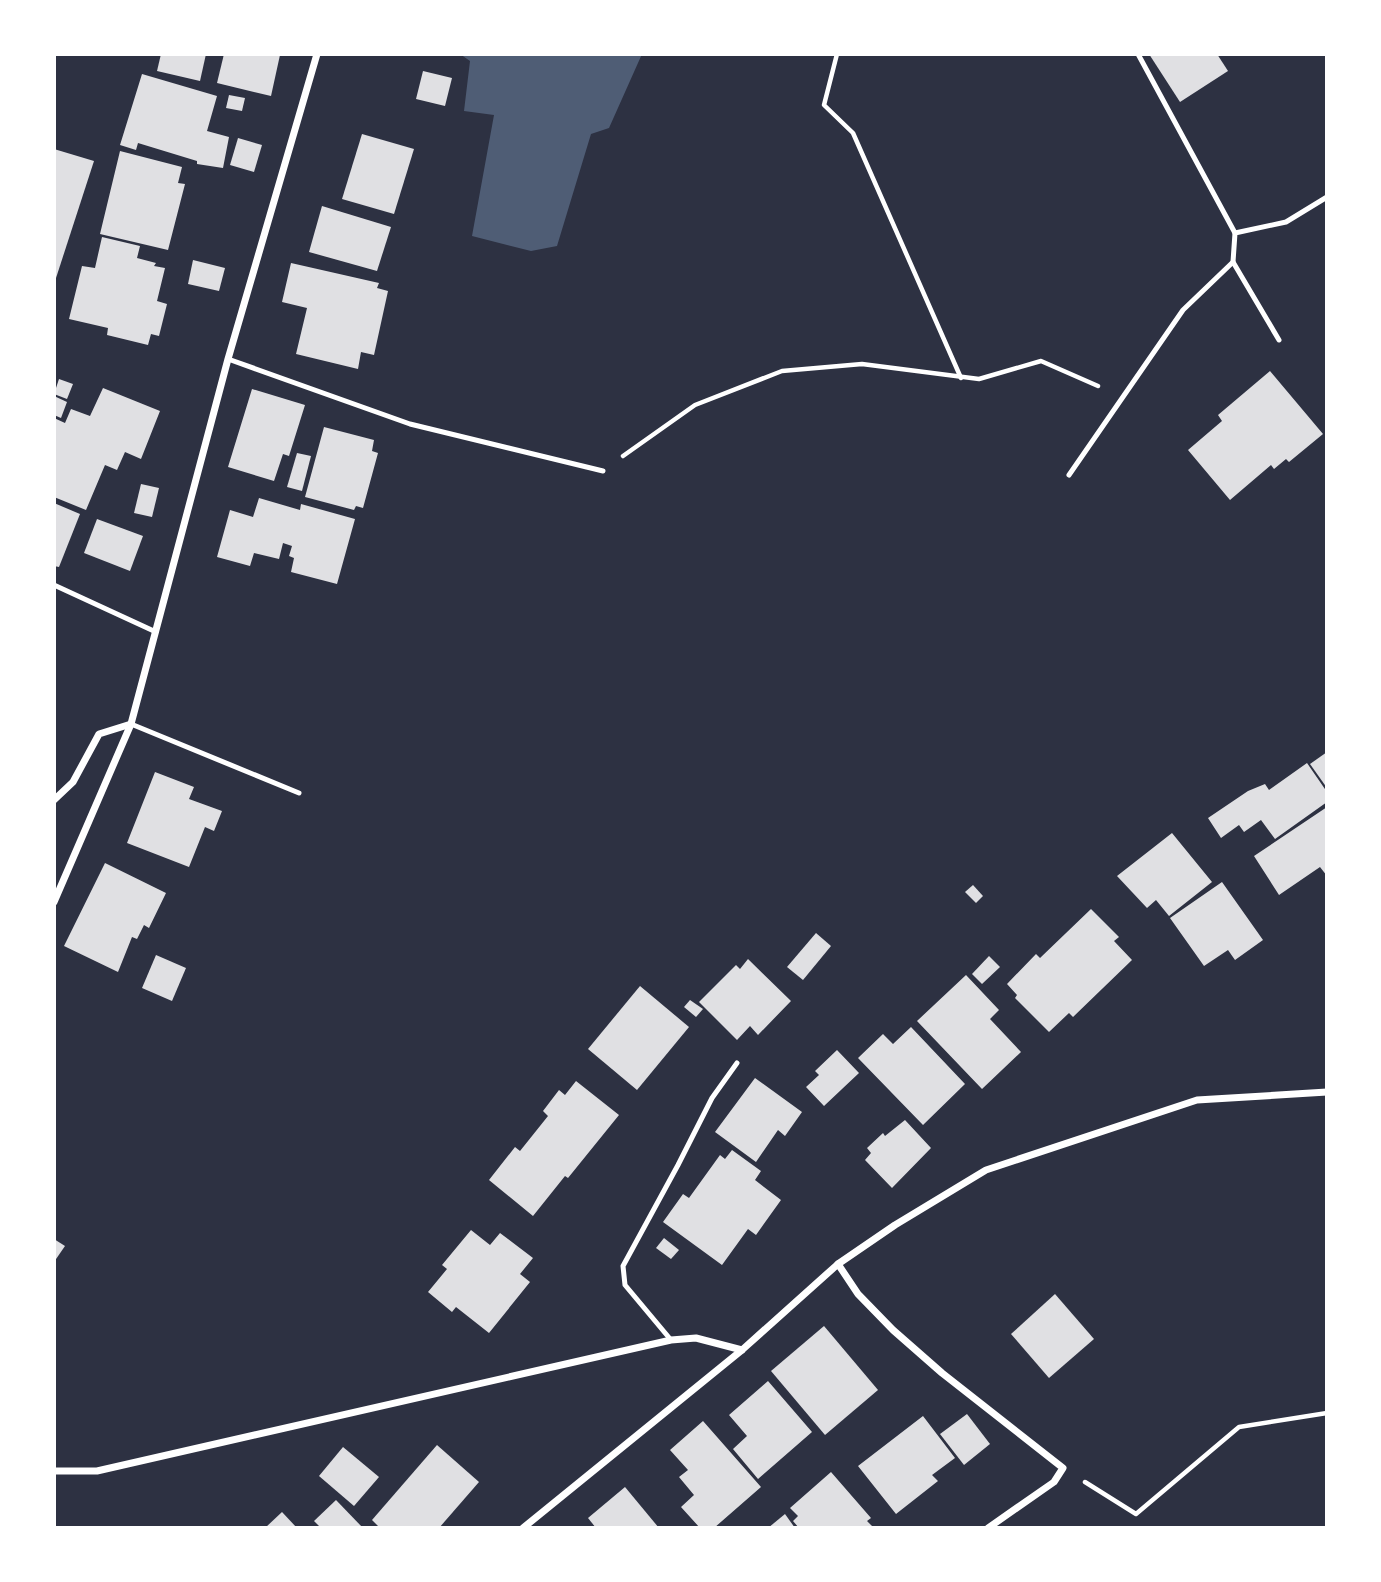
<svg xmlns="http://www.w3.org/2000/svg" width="1381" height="1582" viewBox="0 0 1381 1582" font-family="'Varela Round',sans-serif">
<rect width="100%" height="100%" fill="#2d3142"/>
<!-- water -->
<path fill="#4f5d75" d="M460 54H642L609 128 591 134 557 246 531 251 472 236 494 115 464 111 470 61Z"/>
<!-- building -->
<g fill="#e0e0e3">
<path d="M161 54H206L200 81 157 71Z"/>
<path d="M224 54 280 55 271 96 217 83Z"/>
<path d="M1149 54H1217L1228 71 1180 102Z"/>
<path d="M423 71 452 78 445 106 416 99Z"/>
<path d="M142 74 217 96 207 131 229 137 223 168 197 164V161L138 143 136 150 120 145Z"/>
<path d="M229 95 245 98 242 111 226 108Z"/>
<path d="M362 134 414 149 394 214 342 199Z"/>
<path d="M238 138 262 145 254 172 230 165Z"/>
<path d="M54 149 94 161 56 278H54Z"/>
<path d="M120 151 182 167 178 183 185 184 168 250 100 234Z"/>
<path d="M322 206 391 227 377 271 309 252Z"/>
<path d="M102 237 140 246 137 258 156 263 154 266 165 268 157 301 167 304 159 336 151 334 148 345 107 335 108 328 69 319 82 266 95 268Z"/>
<path d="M193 260 225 268 219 291 188 284Z"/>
<path d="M291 263 379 283 377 288 388 291 374 355 361 352 358 369 296 354 307 308 282 302Z"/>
<path d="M1270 371 1323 434 1289 462 1286 459 1274 469 1271 465 1230 500 1188 450 1222 421 1218 415Z"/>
<path d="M59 379 73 384 67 399 54 394Z"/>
<path d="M103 388 160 411 141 459 125 452 117 470 105 465 86 510 54 497V418L65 423 71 409 90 416Z"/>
<path d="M252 389 305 405 289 456 283 454 274 481 228 467Z"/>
<path d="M54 396 67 402 61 418 54 415Z"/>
<path d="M324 427 374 440 372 451 378 453 363 508 356 506 354 510 305 497Z"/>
<path d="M297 453 311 456 302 491 287 487Z"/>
<path d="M141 484 159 488 152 517 134 513Z"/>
<path d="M259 498 300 510 301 504 355 519 337 584 291 572 294 558 289 556 292 546 283 543 279 559 254 553 250 566 217 557 230 510 253 517Z"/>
<path d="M54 503 80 514 59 567 54 566Z"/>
<path d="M97 519 143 536 130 571 84 553Z"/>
<path d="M1327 752V788L1310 764Z"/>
<path d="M1307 763 1327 792V802L1275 839 1261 820 1244 832 1239 825 1221 838 1208 818 1248 791 1265 784 1269 790Z"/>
<path d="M155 772 194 787 189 799 222 811 214 831 205 827 189 867 127 843Z"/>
<path d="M1327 807V876L1320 867 1279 895 1254 856Z"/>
<path d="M1172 833 1212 882 1169 916 1156 900 1147 908 1117 876Z"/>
<path d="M105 863 166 893 149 928 144 925 137 939 132 937 118 972 64 946Z"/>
<path d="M1222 882 1263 940 1235 960 1228 950 1204 966 1170 918Z"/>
<path d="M973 885 983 896 976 903 965 892Z"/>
<path d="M1091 909 1119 937 1114 941 1132 960 1073 1017 1069 1013 1049 1032 1015 998 1017 995 1007 984 1036 954 1040 958Z"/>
<path d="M816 933 831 946 803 980 787 967Z"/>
<path d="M156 955 186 968 172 1001 142 988Z"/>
<path d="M989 956 1000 967 982 984 972 974Z"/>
<path d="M748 959 791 1001 758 1035 750 1026 737 1040 699 1002 736 965 740 969Z"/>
<path d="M966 975 999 1010 990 1019 1021 1052 982 1089 917 1021Z"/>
<path d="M640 986 689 1027 637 1090 588 1049Z"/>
<path d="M690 1000 703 1009 696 1017 684 1007Z"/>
<path d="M911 1027 965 1084 923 1125 858 1058 883 1034 893 1044Z"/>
<path d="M837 1050 859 1073 824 1106 806 1087 819 1075 815 1071Z"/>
<path d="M755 1078 802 1112 785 1136 778 1130 756 1162 715 1132Z"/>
<path d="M576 1081 619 1115 568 1178 565 1176 533 1216 489 1180 515 1147 520 1151 548 1116 543 1111 559 1090 565 1095Z"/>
<path d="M905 1120 931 1148 892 1188 865 1160 871 1153 867 1148 883 1133 885 1136Z"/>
<path d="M732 1150 761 1171 755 1180 781 1200 756 1235 748 1229 722 1265 663 1222 683 1194 689 1198 720 1155 725 1159Z"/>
<path d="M471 1230 490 1245 500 1233 533 1258 520 1274 530 1282 489 1333 456 1307 452 1312 428 1292 447 1269 442 1265Z"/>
<path d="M664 1238 679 1250 671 1259 656 1248Z"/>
<path d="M54 1239 65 1246 54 1262Z"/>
<path d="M1055 1294 1094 1339 1049 1378 1011 1334Z"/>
<path d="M824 1326 878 1390 825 1435 771 1371Z"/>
<path d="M768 1381 812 1432 758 1479 733 1449 747 1436 729 1415Z"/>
<path d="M967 1414 990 1444 964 1465 940 1434Z"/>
<path d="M923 1416 955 1458 932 1475 938 1481 896 1514 858 1466Z"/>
<path d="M703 1421 761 1487 714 1528H700L681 1507 694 1495 679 1477 688 1470 670 1450Z"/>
<path d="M437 1445 479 1482 439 1528H380L372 1520Z"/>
<path d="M343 1447 379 1477 354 1506 319 1476Z"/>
<path d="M831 1472 871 1518 867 1521 872 1526 870 1528H799L793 1521 798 1516 790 1508Z"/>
<path d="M625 1487 659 1528H596L588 1518Z"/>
<path d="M336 1500 363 1528H321L314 1521Z"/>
<path d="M282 1512 297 1528H265Z"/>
<path d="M785 1514 795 1528H768Z"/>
</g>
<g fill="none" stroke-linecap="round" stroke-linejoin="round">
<!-- path -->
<g stroke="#fff" stroke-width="4.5">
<path d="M837 54 824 105 853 133 961 378"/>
<path d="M623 456 695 405 782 371 862 364 979 379 1041 361 1098 386"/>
<path d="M1085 1482 1136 1514 1239 1427 1327 1413"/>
</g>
<!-- service -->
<g stroke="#fff" stroke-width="5">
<path d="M1138 54 1235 233"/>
<path d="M1233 262 1279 340"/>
<path d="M228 359 410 424 603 471"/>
<path d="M1069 475 1183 310 1233 262 1235 233 1286 222 1327 197"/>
<path d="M54 585 156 632"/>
<path d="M131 724 299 793"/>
<path d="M671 1340 625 1285 623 1266 678 1165 712 1098 737 1063"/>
</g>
<!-- minor -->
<g stroke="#fff" stroke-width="7">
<path d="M54 800 73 782 99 734 131 724"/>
<path d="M54 902 131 724 228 359 317 54"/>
<path d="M838 1264 858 1294 893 1330 942 1373 1063 1468 1054 1482 988 1528"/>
<path d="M54 1471H97L671 1340 696 1338 742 1350"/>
<path d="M523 1528 742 1350 838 1264 895 1225 986 1170 1197 1100 1327 1092"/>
</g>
</g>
<!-- border -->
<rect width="1381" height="1582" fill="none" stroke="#ffffff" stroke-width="112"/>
</svg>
